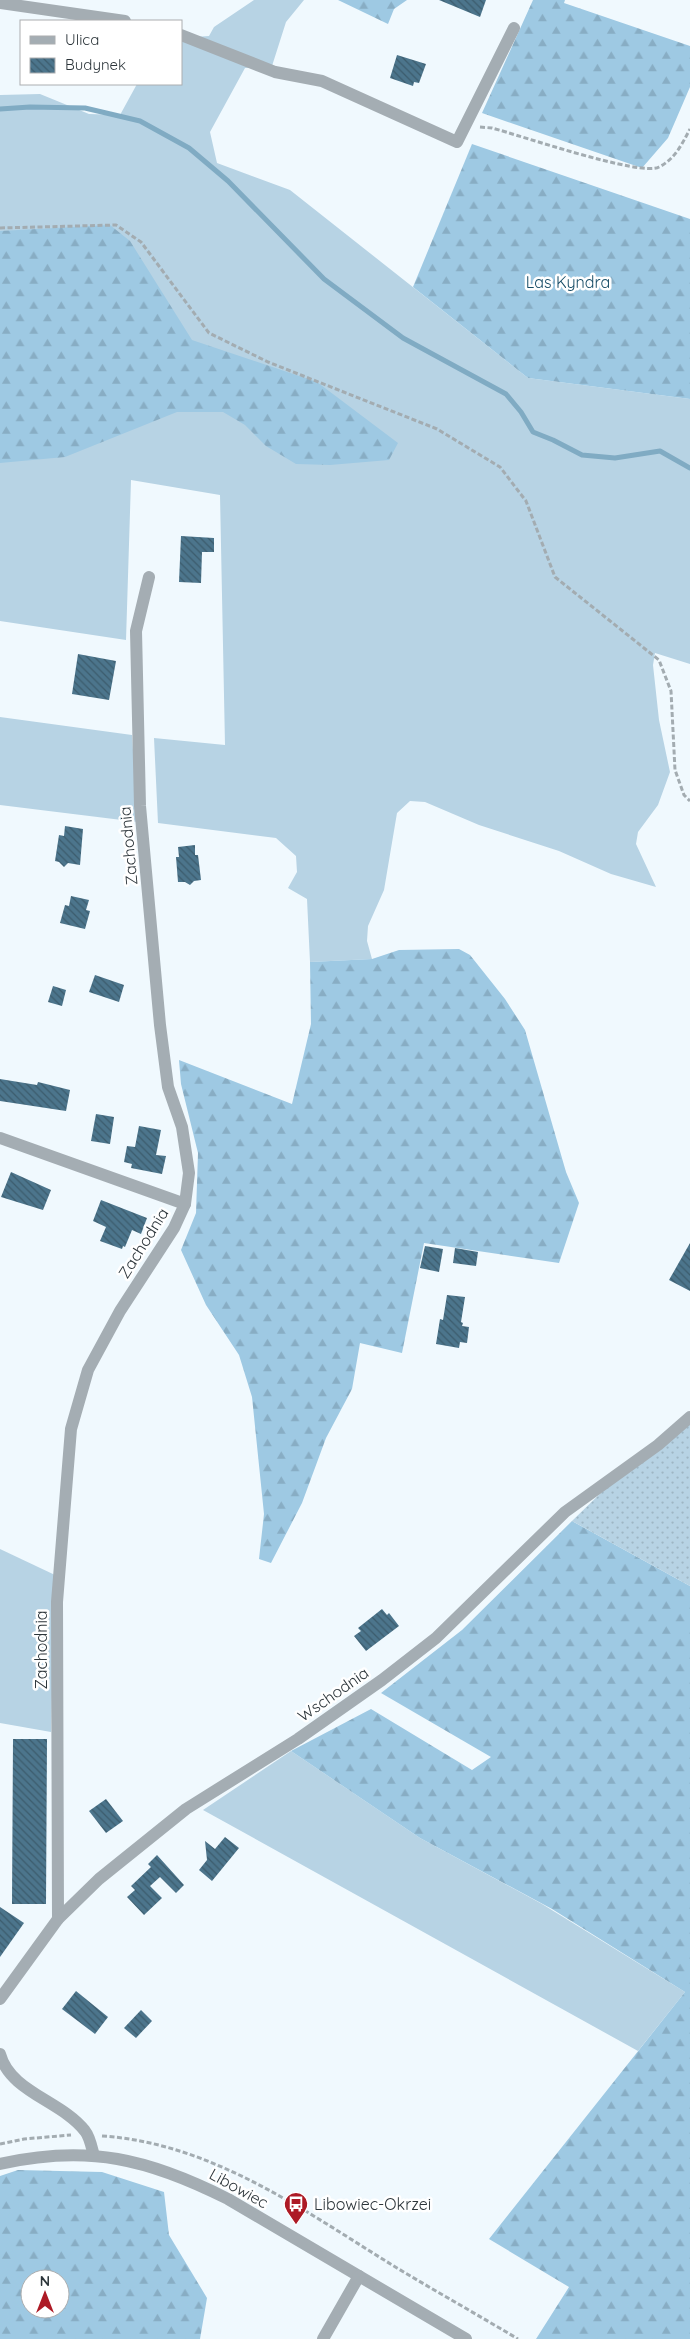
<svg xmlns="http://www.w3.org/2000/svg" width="690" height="2339" viewBox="0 0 690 2339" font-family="Quicksand,sans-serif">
<defs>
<pattern id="forest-firs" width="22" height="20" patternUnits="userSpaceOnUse" patternTransform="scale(1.25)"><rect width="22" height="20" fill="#9ec9e3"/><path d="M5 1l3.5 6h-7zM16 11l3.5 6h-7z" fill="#88adc4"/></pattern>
<pattern id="garden-dots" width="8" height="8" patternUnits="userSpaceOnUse" patternTransform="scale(1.25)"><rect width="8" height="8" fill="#b7d3e4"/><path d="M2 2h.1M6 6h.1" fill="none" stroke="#9eb6c4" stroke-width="1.8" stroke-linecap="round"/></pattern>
<pattern id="building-back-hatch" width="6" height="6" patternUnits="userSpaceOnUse" patternTransform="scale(1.25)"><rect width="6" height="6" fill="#4c758c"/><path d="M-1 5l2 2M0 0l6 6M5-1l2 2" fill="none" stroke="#3c5c6d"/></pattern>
</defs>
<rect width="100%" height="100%" fill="#f0f9fe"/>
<!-- grass -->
<g fill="#b7d3e4">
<path d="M254 0H304L286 22 272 66 245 68 210 132 217 163 290 190 528 378 690 399V664L655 653 653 665 659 720 670 772 658 805 638 832 636 844 656 887 611 874 559 851 479 825 425 802 410 801 397 813 384 890 368 926 367 941 372 959 310 962 307 899 288 888 297 872 296 856 276 838 158 823 154 738 225 745 220 495 131 480 126 640 0 621V95L40 94 89 114 120 115 137 84H181V38L209 36 214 27Z"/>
<path d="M0 717 132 735 138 822 0 805Z"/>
<path d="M0 1549 55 1575 51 1732 0 1723Z"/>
<path d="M291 1751 420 1838 542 1904 685 1992 638 2051 203 1810Z"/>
</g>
<!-- forest -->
<g fill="url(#forest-firs)" fill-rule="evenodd">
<path d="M338 0H407L394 9 388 24Z"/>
<path d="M533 0H565L564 3 690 46V87L668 138 642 168 482 113Z"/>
<path d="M472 144 690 219V399L528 378 413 287Z"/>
<path d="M110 225 130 241 192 340 317 382 398 443 389 460 330 465 296 464 266 446 245 425 223 412H177L65 457 0 463V231Z"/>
<path d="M459 949 470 955 505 999 525 1030 566 1172 579 1203 559 1263 424 1243 402 1353 360 1343 352 1389 326 1438 302 1503 271 1563 259 1559 264 1514 252 1397 239 1355 206 1305 181 1250 196 1213 198 1153 181 1084 179 1060 292 1104 311 1024 310 962 372 959 399 950Z"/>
<path d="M572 1521 690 1586V2339H536L569 2287 489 2239 685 1992 552 1909 420 1838 291 1751 371 1709 472 1770 491 1757 381 1693 462 1630Z"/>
<path d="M18 2170 102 2172 164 2192 169 2235 207 2298 200 2339H0V2176ZM30 2279H60V2309H30Z"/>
</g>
<!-- garden -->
<path fill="url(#garden-dots)" d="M690 1421V1586L572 1521 608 1486Z"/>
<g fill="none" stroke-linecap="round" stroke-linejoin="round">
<!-- stream -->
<path stroke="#80abc3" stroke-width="5" d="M0 109 30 107 85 108 140 121 189 148 228 181 324 279 403 338 506 394 521 412 533 432 553 440 582 455 615 458 660 451 690 468"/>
</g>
<!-- building -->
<g fill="url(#building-back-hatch)">
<path d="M439 0H486L480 17Z"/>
<path d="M397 55 426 64 419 83 414 82 413 86 390 78Z"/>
<path d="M181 536 214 538V552H202L201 583 179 582Z"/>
<path d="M78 654 116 661 109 700 72 694Z"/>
<path d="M65 826 83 829 80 865 68 863 64 867 59 862 55 861 59 835 64 836Z"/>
<path d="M195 845V855H198L201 880 194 881 190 885 185 882H178L176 857H179L178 847Z"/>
<path d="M71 896 89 900 86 910 90 911 85 929 60 923 65 905 69 906Z"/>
<path d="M95 975 124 985 119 1002 89 992Z"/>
<path d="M53 986 66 990 62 1006 48 1002Z"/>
<path d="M0 1079 37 1085 38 1082 70 1090 66 1111 0 1101Z"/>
<path d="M96 1114 114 1117 110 1144 91 1141Z"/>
<path d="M139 1126 161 1130 156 1155 166 1156 162 1174 131 1168 132 1164 124 1162 127 1146 135 1147Z"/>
<path d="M11 1172 51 1190 43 1210 1 1197Z"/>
<path d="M101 1200 147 1218 141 1234 132 1230 125 1247 123 1246 122 1249 100 1241 106 1227 93 1221Z"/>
<path d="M690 1243V1291L669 1280Z"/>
<path d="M425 1246 443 1249 439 1272 420 1268Z"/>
<path d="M455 1248 478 1252 476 1266 453 1263Z"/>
<path d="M447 1295 465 1297 461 1322 463 1323 462 1326 469 1327 467 1343 460 1342 459 1348 436 1344 440 1319 443 1320Z"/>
<path d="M382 1609 387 1615 389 1613 399 1626 366 1651 354 1636 361 1631 358 1628Z"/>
<path d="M13 1739H47L46 1904H12Z"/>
<path d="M106 1799 123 1821 106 1833 89 1811Z"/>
<path d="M225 1837 239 1848 212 1881 199 1870 207 1860 205 1841 215 1849Z"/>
<path d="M157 1855 184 1885 176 1893 160 1877 150 1886 162 1898 144 1915 127 1897 135 1890 131 1886 151 1867 148 1864Z"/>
<path d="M0 1907 24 1923 0 1957Z"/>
<path d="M76 1991 108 2017 95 2034 62 2009Z"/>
<path d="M141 2010 152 2021 136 2038 124 2028Z"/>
</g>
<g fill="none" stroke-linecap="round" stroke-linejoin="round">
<!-- path -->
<g stroke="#a3acb1" stroke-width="3" stroke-dasharray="5 2.5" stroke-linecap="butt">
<path d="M480 127 492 128C519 135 641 177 659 167 675 159 682 144 690 129"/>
<path d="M0 228 116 225 141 242 209 333 268 362 437 429 500 467 526 501 555 577 659 660 671 691 675 770 684 795 690 801"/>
<path d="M102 2136C212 2143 306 2212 397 2268 437 2292 478 2315 518 2339"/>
<path d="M0 2144 24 2139 71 2135"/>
</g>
<!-- minor -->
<g stroke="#a4adb3" stroke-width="12">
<path d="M0 3 125 21"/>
<path d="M181 35 275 72 322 81 457 142 514 28"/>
<path d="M0 1138 185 1204"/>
<path d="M58 1919 57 1602 71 1429 88 1370 120 1311 174 1228 185 1204 189 1173 182 1127 168 1087 160 1025 140 806 136 631 149 577"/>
<path d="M0 1999 58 1919 99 1879 186 1809 298 1739 382 1680 436 1638 565 1512 658 1445 690 1417"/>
<path d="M0 2054C10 2092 62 2101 85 2131 90 2137 92 2149 94 2156"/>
<path d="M0 2164C88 2144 149 2159 228 2199L466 2339"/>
<path d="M323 2339 359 2276"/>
</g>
</g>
<!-- icons -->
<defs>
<g id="bus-pin" transform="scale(1.25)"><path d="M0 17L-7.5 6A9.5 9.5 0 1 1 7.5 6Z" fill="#ad1a25" stroke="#fff"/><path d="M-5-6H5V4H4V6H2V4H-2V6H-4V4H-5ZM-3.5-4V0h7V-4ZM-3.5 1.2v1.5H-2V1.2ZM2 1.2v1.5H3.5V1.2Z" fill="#fff"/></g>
</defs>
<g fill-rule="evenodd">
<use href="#bus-pin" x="296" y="2204"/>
</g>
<g text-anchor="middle" stroke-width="5" stroke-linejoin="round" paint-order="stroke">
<!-- park labels -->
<g font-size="16" fill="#164c66" stroke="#fff">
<text x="568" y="288">Las Kyndra</text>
</g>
<!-- street labels -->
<g font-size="16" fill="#2c353a" stroke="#fff">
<text transform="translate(128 846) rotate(-95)" y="6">Zachodnia</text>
<text transform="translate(143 1243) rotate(-58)" y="6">Zachodnia</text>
<text transform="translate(41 1650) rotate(-90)" y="6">Zachodnia</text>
<text transform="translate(333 1694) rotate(-35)" y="6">Wschodnia</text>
<text transform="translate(239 2188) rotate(29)" y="6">Libowiec</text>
</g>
<!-- poi labels -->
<g font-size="16" fill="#2c353a" stroke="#fff" text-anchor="start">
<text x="314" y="2210">Libowiec-Okrzei</text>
</g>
</g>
<!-- legend -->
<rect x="20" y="20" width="162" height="65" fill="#ffffff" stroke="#abaeb0"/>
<rect x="30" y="36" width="25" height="8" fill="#a4adb3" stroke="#abaeb0"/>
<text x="65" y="45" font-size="15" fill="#2c353a">Ulica</text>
<rect x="30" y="58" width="25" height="15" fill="url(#building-back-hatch)" stroke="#abaeb0"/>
<text x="65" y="70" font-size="15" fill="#2c353a">Budynek</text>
<!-- north arrow -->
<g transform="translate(45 2294)"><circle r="24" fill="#ffffff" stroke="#abaeb0"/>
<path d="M0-4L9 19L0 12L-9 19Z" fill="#ad1a25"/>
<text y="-8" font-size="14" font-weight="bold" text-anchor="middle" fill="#2c353a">N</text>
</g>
</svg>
